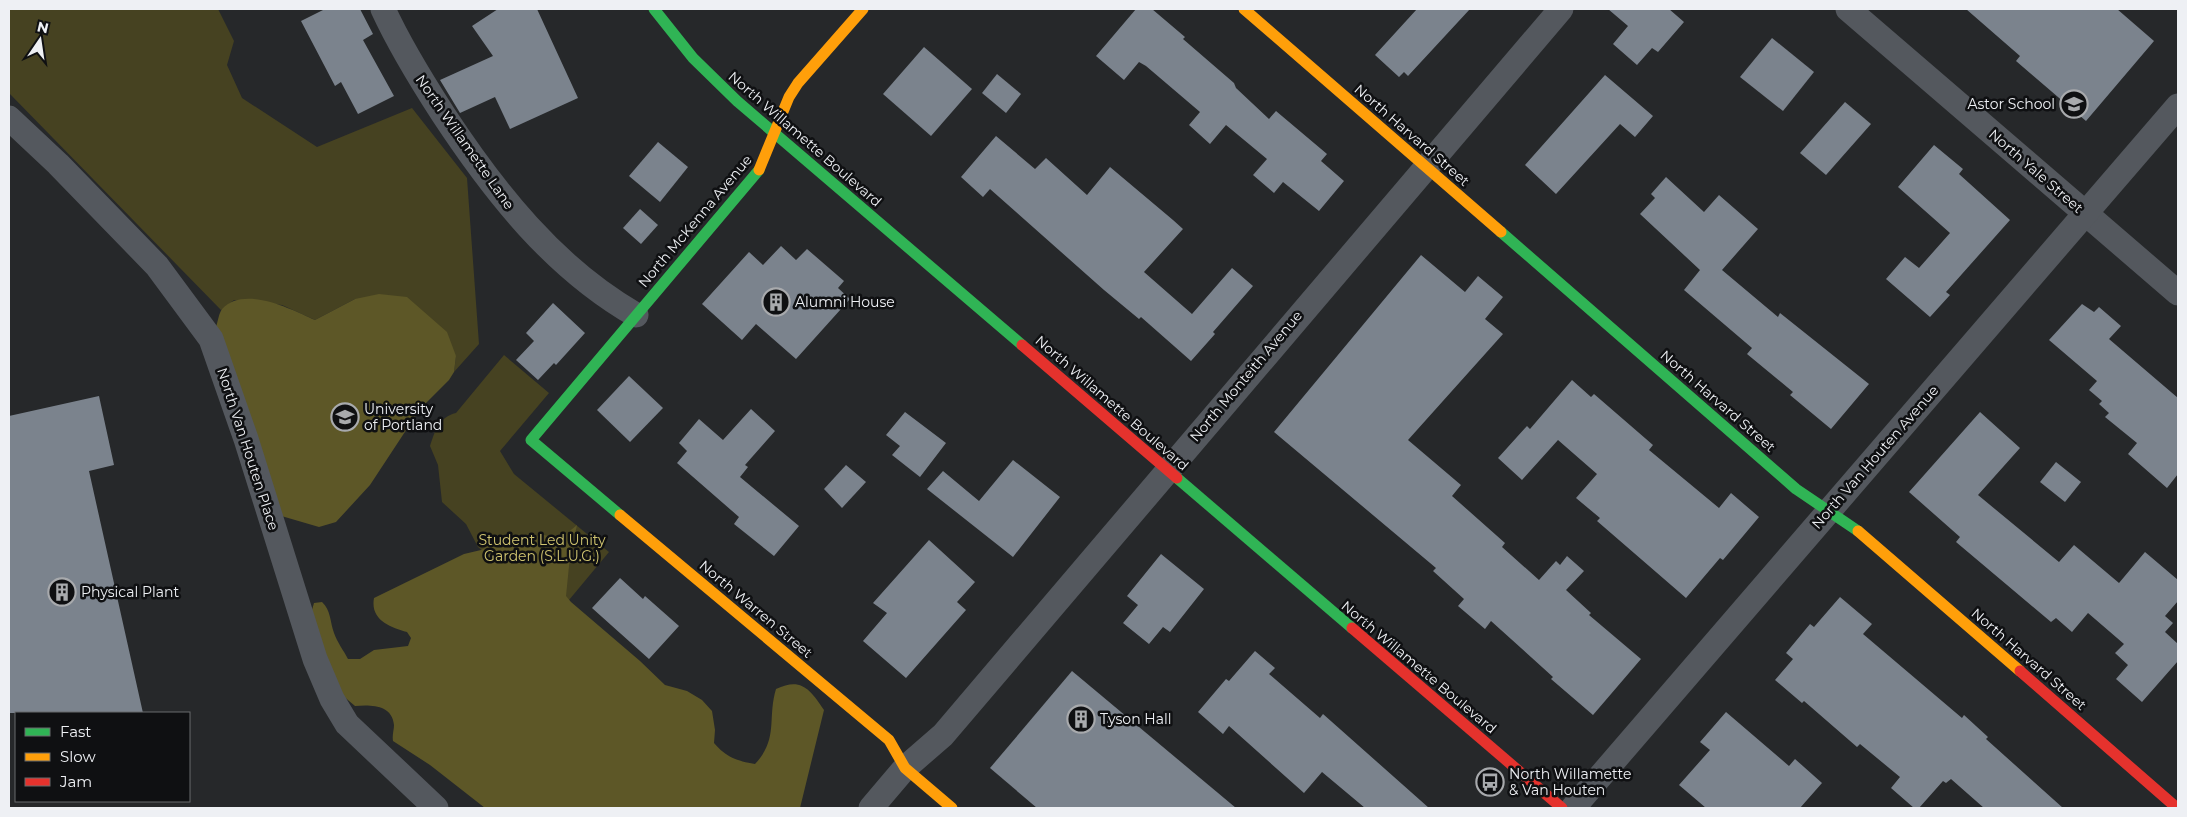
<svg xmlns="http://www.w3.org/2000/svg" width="2187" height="817" viewBox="0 0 2187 817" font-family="Montserrat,sans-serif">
<rect width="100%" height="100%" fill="#26282a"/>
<!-- green -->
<g fill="#464221">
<path d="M9 9H218L234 41 227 65 242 98 317 147 412 108 467 178 479 344 454 372 456 356 355 299 315 320 282 305 234 300 221 310 9 93Z"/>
<path d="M504 355 549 393 500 451 514 474 609 552 559 612 530 591 478 547 466 524 442 502 438 465 430 446C435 431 439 417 456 413Z"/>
</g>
<!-- forest -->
<g fill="#5d5727">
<path d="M379 294 407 297 447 332 456 356 454 372 449 380 420 409 370 485 336 522 319 527 278 515 216 327C218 321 219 313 222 309 244 285 291 309 315 320L355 299Z"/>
<path d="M577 525 570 556 566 596 571 602 640 661 665 685 687 691 702 700 712 711 715 730 714 743C726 757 737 761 755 764 779 738 767 719 776 689 801 677 810 689 824 710L800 808H517L511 807 485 808 430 765 393 741C392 735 394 730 394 725 392 704 370 705 355 706L342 695 325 653 312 610 314 603 322 602C331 610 330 622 334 633 337 642 344 651 348 659H360L374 650 408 646 411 638 407 632C390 627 370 620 374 598L464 554 481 550 499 540 544 535 560 539Z"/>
</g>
<!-- building -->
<g fill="#7b838d">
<path d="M325 9H360L373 34 363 40 394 96 358 114 341 82 335 86 301 21Z"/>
<path d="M498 9H537L578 98 510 129 495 97 460 113 440 80 493 56 472 26Z"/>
<path d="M1136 9H1152L1185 37 1183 39 1234 83 1236 88 1269 119 1276 111 1327 154 1321 161 1344 181 1319 211 1283 182 1274 193 1253 175 1267 159 1226 125 1210 144 1189 125 1200 112 1146 66 1139 62 1124 80 1096 56Z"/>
<path d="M1417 9H1470L1408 76 1404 72 1399 77 1375 55Z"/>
<path d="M1608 9H1669L1684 22 1658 52 1652 48 1637 65 1613 44 1628 26Z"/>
<path d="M1966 9H2117L2154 41 2086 121 2016 61 2020 56Z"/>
<path d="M1772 38 1814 72 1783 111 1740 77Z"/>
<path d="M924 47 972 89 931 136 883 94Z"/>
<path d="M997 74 1021 94 1006 113 982 93Z"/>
<path d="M1605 75 1653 116 1635 137 1620 124 1556 194 1525 165Z"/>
<path d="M1845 102 1871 124 1826 175 1800 153Z"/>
<path d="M996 136 1035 169 1046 158 1087 195 1110 167 1173 220 1183 229 1144 272 1192 314 1232 268 1253 286 1213 332 1215 334 1191 361 1141 317 1139 319 1104 290 990 189 983 197 961 177Z"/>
<path d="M658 142 688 167 660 202 629 176Z"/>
<path d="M1934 145 1963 169 1959 174 2010 220 1946 292 1950 295 1930 317 1886 279 1905 257 1919 268 1950 233 1898 187Z"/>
<path d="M1666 177 1704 212 1719 195 1758 229 1722 270 1778 317 1780 313 1869 384 1831 429 1790 395 1793 392 1747 354 1752 348 1684 290 1700 270 1640 214 1655 198 1651 194Z"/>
<path d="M640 209 658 225 641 244 623 228Z"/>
<path d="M781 246 796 260 807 249 844 281 838 288 850 299 796 359 756 324 742 340 702 304 749 252 763 265Z"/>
<path d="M1421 255 1465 292 1478 276 1503 297 1485 319 1503 334 1408 440 1461 485 1452 496 1505 543 1502 547 1539 580 1556 561 1560 565 1567 556 1584 571 1566 590 1591 613 1589 615 1641 659 1593 715 1551 679 1553 677 1491 621 1485 629 1458 606 1464 599 1433 571 1436 568 1274 432Z"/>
<path d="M553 303 585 333 556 365 554 363 538 380 516 360 534 341 526 333Z"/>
<path d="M2082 304 2094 312 2099 307 2121 326 2109 339 2178 398V474L2167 488 2128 454 2137 443 2105 417 2109 413 2099 404 2102 401 2089 390 2097 381 2049 340Z"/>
<path d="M629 376 663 408 630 442 597 410Z"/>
<path d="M1572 380 1591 397 1594 394 1653 445 1649 450 1719 508 1731 493 1759 517 1723 560 1720 558 1686 598 1597 521 1600 518 1576 498 1597 474 1558 440 1522 480 1498 458 1527 426 1530 429Z"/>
<path d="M99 396 114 465 89 471 143 713H9V416Z"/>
<path d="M751 409 775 431 745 465 748 467 740 477 799 526 774 556 734 524 739 517 677 463 687 451 679 443 699 419 723 440Z"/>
<path d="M905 412 946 443 920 477 892 455 900 446 886 435Z"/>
<path d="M1980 412 2020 448 1978 495 2059 562 2074 545 2119 583 2145 552 2178 580V601L2165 616 2173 623 2165 632 2178 644V661L2142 702 2116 679 2128 665 2115 653 2124 644 2088 613 2072 632 2056 618 2051 622 1956 542 1960 537 1909 492Z"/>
<path d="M1013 460 1060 497 1013 557 927 489 943 471 979 501Z"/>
<path d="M2056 462 2081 482 2065 502 2040 482Z"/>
<path d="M846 465 866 482 842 508 824 489Z"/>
<path d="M929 540 975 582 957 602 966 610 906 678 863 641 887 613 873 603Z"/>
<path d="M1161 554 1204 589 1170 632 1163 627 1149 644 1123 623 1138 605 1127 596Z"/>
<path d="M620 578 643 599 645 596 679 626 649 659 592 608Z"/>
<path d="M1840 597 1872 624 1863 634 1962 718 1964 715 1988 737 1986 739 2063 808H1984L1951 779 1946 783 1943 781 1919 808H1914L1891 788 1900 777 1860 744 1857 747 1804 701 1802 703 1775 680 1793 659 1786 653 1810 624 1814 627Z"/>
<path d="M1255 651 1275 668 1269 674 1320 718 1323 714 1429 808H1365L1322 772 1304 793 1229 726 1223 734 1198 712 1226 679 1229 681Z"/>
<path d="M1072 671 1236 808H1037L990 768Z"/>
<path d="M1726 712 1789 766 1795 759 1822 783 1800 808H1706L1679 785 1710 750 1700 742Z"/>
</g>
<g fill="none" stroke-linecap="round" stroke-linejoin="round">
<!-- street -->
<g stroke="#54585e" stroke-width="25">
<path d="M383 9C400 46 421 80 443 114 495 193 554 268 636 315"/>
<path d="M1848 9 2178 293"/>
<path d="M9 118 58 164 157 266 211 339 246 439 315 659 332 699 347 724 436 808"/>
<path d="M871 808 905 768 943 735 1561 9"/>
<path d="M1573 808 2178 106"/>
</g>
<!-- fast -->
<g stroke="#30b455" stroke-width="11">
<path d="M654 9 693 58 737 101 1022 345"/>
<path d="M1501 232 1796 489 1858 531"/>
<path d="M1177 478 1352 628"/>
<path d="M620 515 531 440 759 170"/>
</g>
<!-- slow -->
<g stroke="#ff9f0a" stroke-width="11">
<path d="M1244 9 1501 232"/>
<path d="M759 170 789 97 798 83 863 9"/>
<path d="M620 515 889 740 905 768 952 808"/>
<path d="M1858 531 2020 671"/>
</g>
<!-- jam -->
<g stroke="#e5322d" stroke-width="11">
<path d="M1022 345 1177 478"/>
<path d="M1352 628 1562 808"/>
<path d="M2020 671 2177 808"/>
</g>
</g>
<!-- icons -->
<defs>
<g id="school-ring" transform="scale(1.4375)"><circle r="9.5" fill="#0f1012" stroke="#a8aaad" stroke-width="1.5"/><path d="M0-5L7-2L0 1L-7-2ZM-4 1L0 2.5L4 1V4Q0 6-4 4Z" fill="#a8aaad"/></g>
<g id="building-ring" transform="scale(1.4375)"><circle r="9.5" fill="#0f1012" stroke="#a8aaad" stroke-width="1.5"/><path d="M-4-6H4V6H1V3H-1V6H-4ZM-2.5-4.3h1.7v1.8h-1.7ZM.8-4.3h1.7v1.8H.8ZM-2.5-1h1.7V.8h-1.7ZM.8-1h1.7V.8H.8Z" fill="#a8aaad"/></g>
<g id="university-ring" transform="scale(1.4375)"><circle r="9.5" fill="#0f1012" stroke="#a8aaad" stroke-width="1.5"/><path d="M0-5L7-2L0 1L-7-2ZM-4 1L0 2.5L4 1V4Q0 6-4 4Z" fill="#a8aaad"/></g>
<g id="bus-ring" transform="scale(1.4375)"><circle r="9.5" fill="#0f1012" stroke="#a8aaad" stroke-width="1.5"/><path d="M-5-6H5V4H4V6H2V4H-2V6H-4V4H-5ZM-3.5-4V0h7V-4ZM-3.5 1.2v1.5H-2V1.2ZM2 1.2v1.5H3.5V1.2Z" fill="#a8aaad"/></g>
</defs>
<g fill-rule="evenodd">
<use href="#school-ring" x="2074" y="104"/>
<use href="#building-ring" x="776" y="302"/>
<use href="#university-ring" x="345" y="417"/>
<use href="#building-ring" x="62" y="592"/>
<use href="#building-ring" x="1081" y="719"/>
<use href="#bus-ring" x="1490" y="782"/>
</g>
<g text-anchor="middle" stroke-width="5" stroke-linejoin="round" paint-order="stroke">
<!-- poi labels -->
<g font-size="14" fill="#eef0f4" stroke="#0f1012" text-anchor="start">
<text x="2055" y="109" text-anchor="end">Astor School</text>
<text x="795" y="307">Alumni House</text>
<text x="364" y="414">University<tspan x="364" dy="16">of Portland</tspan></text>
<text x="81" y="597">Physical Plant</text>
<text x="1100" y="724">Tyson Hall</text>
<text x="1509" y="779">North Willamette<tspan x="1509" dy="16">&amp; Van Houten</tspan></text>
</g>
<!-- street labels -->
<g font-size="14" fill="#eef0f4" stroke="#0f1012">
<text transform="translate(1412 135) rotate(41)" y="5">North Harvard Street</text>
<text transform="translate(805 139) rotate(41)" y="5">North Willamette Boulevard</text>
<text transform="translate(465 142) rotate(55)" y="5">North Willamette Lane</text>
<text transform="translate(2036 171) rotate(41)" y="5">North Yale Street</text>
<text transform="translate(695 221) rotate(-50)" y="5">North McKenna Avenue</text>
<text transform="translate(1246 376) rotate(-50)" y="5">North Monteith Avenue</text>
<text transform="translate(1718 401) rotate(41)" y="5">North Harvard Street</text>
<text transform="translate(1112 403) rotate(41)" y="5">North Willamette Boulevard</text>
<text transform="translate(248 449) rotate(72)" y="5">North Van Houten Place</text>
<text transform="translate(1875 457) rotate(-49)" y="5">North Van Houten Avenue</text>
<text transform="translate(756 609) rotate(40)" y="5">North Warren Street</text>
<text transform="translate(2029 659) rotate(41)" y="5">North Harvard Street</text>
<text transform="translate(1419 667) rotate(40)" y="5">North Willamette Boulevard</text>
</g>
<!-- park labels -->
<g font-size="14" fill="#d1c570" stroke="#0f1012">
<text x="542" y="545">Student Led Unity<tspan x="542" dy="16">Garden (S.L.U.G.)</tspan></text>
</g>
</g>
<!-- border -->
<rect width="2187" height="817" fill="none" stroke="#eef0f4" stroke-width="20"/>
<!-- legend -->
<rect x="15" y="712" width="175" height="90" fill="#0f1012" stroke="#686a6c"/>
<rect x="25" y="728" width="25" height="8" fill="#30b455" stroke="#686a6c"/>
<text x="60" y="737" font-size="15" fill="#eef0f4">Fast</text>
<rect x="25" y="753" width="25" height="8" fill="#ff9f0a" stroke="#686a6c"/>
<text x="60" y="762" font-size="15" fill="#eef0f4">Slow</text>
<rect x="25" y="778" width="25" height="8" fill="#e5322d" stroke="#686a6c"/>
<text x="60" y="787" font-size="15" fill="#eef0f4">Jam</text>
<!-- north arrow -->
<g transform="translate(40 40) rotate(13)" stroke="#0f1012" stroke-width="4" paint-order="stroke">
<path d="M0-4L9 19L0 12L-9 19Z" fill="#eef0f4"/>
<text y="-8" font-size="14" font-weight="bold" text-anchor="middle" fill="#eef0f4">N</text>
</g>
</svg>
